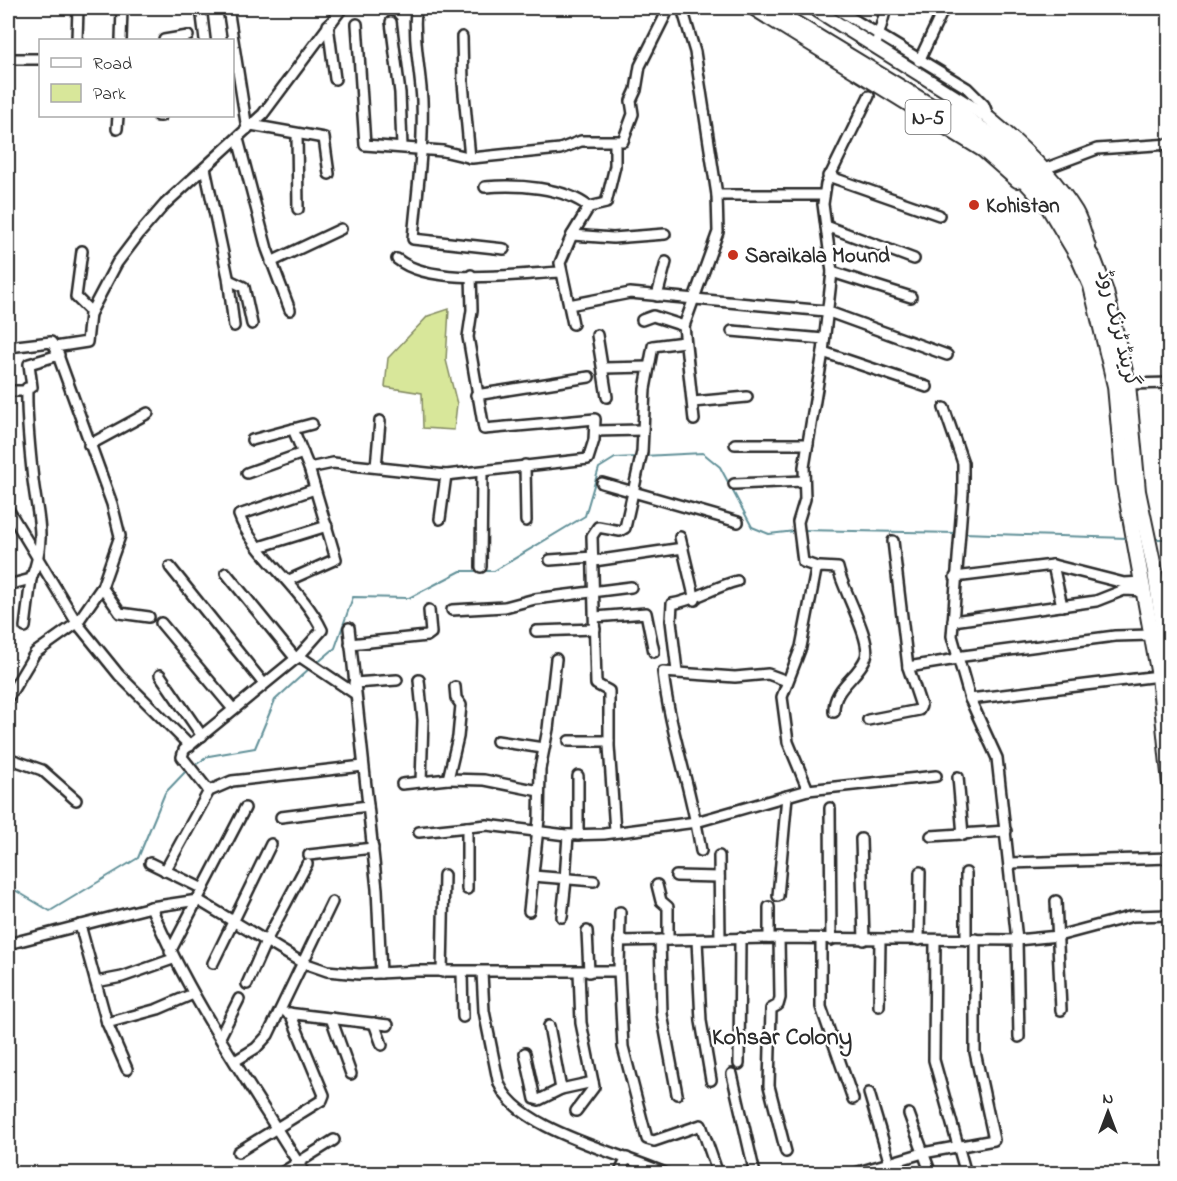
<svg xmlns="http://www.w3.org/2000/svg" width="1177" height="1181" viewBox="0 0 1177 1181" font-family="'Indie Flower','Playpen Sans Arabic',sans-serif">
<rect width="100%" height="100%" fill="#fff"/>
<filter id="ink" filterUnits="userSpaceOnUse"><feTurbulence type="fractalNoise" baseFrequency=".0167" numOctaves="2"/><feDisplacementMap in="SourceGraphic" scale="12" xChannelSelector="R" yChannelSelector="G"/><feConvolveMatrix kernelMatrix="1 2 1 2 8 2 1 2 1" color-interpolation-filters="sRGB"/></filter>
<g filter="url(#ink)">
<!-- green -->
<path fill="#d8e79a" stroke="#828962" stroke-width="1.5" d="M449 309 446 360 457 404 454 430 423 428 422 393 385 387 388 358 428 316Z"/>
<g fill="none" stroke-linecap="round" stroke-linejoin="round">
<!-- stream -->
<g stroke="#629199" stroke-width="2">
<path d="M643 456 703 453 720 467 752 527 769 534 795 531"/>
<path d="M801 530 957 533"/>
<path d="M962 533 1128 538"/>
<path d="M1154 539H1170"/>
<path d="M316 664 335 648 353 597 409 598 461 571H494L585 516 599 468 615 458 637 457"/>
<path d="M192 767 209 756 255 748 275 700 311 667"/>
<path d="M8 886 50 911 138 858 165 793 187 770"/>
</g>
<!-- minor-tunnel -->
<path stroke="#d5d5d5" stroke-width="9" stroke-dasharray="9 4.5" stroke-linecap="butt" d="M1155 572 1170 575"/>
<!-- minor casing -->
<g stroke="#2b2b2b" stroke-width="14">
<g id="minor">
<path d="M201 8 205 40"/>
<path d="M228 8 247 129"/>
<path d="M416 8C413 40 420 68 422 100 424 147 417 192 413 239L504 249"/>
<path d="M682 8 695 52 717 195 718 232 684 326 694 420"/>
<path d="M835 8 967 88 984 105 989 118"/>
<path d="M391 22 400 93 402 147"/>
<path d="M357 24 365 145 443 151 472 158 560 149 581 141H623L633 114 631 101 636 90 640 66 669 8"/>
<path d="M328 25 335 79"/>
<path d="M462 37 463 83 470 158"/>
<path d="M77 40 78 8"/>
<path d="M121 40 122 8"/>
<path d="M164 40 188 36"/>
<path d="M877 41 886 8"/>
<path d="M8 59H40"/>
<path d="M919 61 944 8"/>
<path d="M869 96 826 184 823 204 832 272 823 352 927 387"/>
<path d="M158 116H161"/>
<path d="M251 125 324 138 329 174"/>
<path d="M117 129 118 116"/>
<path d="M297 134 298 209"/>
<path d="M238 139 267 249 290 310"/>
<path d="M205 168 228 277 234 326"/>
<path d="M1044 169 1097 149 1170 144"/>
<path d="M828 176 939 215"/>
<path d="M485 187C517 184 564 187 589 207"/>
<path d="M717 195H824"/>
<path d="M826 226 914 259"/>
<path d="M572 235 613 238 665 234"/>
<path d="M82 251 76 297 91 312"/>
<path d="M397 259C432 287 517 274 561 272"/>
<path d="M271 262 341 229"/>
<path d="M832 272 911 297"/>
<path d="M229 280 244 287 252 324"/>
<path d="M657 296 666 262"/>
<path d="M569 305 630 293 826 311 947 355"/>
<path d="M642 320 653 316 684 326"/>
<path d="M573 324 560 263 572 235 589 207 606 203 615 166V143"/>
<path d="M732 331 824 339"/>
<path d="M597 335 607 397"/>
<path d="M8 347 51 342 55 347 112 504 120 536 102 587 77 623 35 653 8 698"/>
<path d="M55 347 87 342 90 314 117 263 139 234 165 204 263 114 342 8"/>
<path d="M603 368 649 367"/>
<path d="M1128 384 1170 383"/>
<path d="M8 391H27"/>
<path d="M476 395 589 377"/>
<path d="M693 402 747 397"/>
<path d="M944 408 963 463V493L952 636 970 699 997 758 1017 940 1019 1037"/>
<path d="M595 431 642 430"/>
<path d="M252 440 312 424"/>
<path d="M735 444H808"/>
<path d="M89 445 148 413"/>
<path d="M525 465 526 521"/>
<path d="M376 467 380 421"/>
<path d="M309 468 333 463 446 475 588 459 594 440 595 419 484 429 468 337 472 310 471 275"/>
<path d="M247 473 303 453"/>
<path d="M602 483 738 522"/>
<path d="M734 484 804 481"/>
<path d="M8 509 77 623 119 675 190 746"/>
<path d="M440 519 446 475"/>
<path d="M680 537 695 600"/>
<path d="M259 547 327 526"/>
<path d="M550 560 593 557"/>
<path d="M594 561 683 548"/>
<path d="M1053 565 1062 606"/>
<path d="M170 567 264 684"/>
<path d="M481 567 482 472"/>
<path d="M817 567 803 562 798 522 805 499 804 467 823 352"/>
<path d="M226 573 296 659"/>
<path d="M955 577 1053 565 1124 583 1143 582"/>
<path d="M289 580 336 559 309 468 293 429"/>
<path d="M8 585 31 579C47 538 38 521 33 480 30 450 26 419 27 388L32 387 29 364 59 355"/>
<path d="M102 587 120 613 149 617"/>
<path d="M452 610 505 607 535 599 631 587"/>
<path d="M595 617 646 613 654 652"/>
<path d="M953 621 1096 601 1124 590 1145 591"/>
<path d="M161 623 233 709"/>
<path d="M25 627 31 579"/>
<path d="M349 628 377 889 381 973"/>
<path d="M536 631 595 629"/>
<path d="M350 644 427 636 431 633 429 610"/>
<path d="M299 656 354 693"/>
<path d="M956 657 1115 636 1151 635"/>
<path d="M908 667 957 659"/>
<path d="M677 671 671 621 672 604C696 600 714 587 737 581"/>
<path d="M160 675 202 736"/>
<path d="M419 680 423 720 421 782"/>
<path d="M354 683 397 680"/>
<path d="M455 687 456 698 461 705 458 737 448 779 484 780 539 791"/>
<path d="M970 699 1159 676"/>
<path d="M868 720 919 710 921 706 908 667 893 541"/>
<path d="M497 741 543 748"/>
<path d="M569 741H609"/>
<path d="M8 758 42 770 76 800"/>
<path d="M958 777 963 835"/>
<path d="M402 784 448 779"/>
<path d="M808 790 788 742 782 697 801 647 816 570 820 567 838 568C842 588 872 640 866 657 858 678 833 687 834 712"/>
<path d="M209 791 182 757 184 750 299 656 322 630C303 589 252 553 239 515L315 489"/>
<path d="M830 808 831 940"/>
<path d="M281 817 368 806"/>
<path d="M467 827V889"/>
<path d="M615 831 609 746V691L596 684 592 536 598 527 620 531 625 528 642 452 645 389 653 346 684 342"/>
<path d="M419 832 487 825 566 835 604 834 696 822 808 790 936 776"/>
<path d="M578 835V776"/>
<path d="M931 836 1006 831"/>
<path d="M861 839 864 940"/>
<path d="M701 851C692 790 670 733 663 672L735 677 768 674 787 681"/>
<path d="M309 855 373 848"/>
<path d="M719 856 720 939"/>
<path d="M150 863 203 889"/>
<path d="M1010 863 1170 858"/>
<path d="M165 871 209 791 232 781 363 766"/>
<path d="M533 876 594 881"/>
<path d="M676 876 719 877"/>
<path d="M565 880 568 835"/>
<path d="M657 885 661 901 668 907V940"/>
<path d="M778 896 787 796"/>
<path d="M1056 901 1061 1010"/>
<path d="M151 907C191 1002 251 1086 305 1174"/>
<path d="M769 907V938"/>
<path d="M529 911 539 819 540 769 548 729 556 659"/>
<path d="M620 912 619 971 623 1047 647 1139 654 1141 701 1125 718 1174"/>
<path d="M562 917 566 880"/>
<path d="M80 925 107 1023 127 1069"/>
<path d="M587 931 589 972"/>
<path d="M779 938 780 998 778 1005 771 1009 769 1086 786 1152"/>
<path d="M821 939V1007L853 1099"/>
<path d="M660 940 662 1014 677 1094"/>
<path d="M697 940 701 1021 711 1080"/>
<path d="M919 940 920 872"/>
<path d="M935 940 934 1060 966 1174"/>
<path d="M966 940V873"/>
<path d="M619 941 769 938 1017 940 1058 936 1133 916 1170 915"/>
<path d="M8 944 151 907 198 900 301 962 327 971 359 974 417 971H619"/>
<path d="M170 952 245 808"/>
<path d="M213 963 271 844"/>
<path d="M442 972 444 875"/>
<path d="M462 973 463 1017"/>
<path d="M482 973 484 1011 498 1080C511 1129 625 1154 667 1174"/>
<path d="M96 982 122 977 173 959"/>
<path d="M247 984 266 941 307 864"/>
<path d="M879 1006 880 940"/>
<path d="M287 1013 388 1025"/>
<path d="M331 1018 351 1074"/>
<path d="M107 1023 158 1009 193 994"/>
<path d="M374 1023 382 1045"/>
<path d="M549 1026 561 1089"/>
<path d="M220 1037 239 999"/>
<path d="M525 1053 535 1099 539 1100 561 1089 593 1082"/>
<path d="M235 1061 256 1048 268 1035 332 902"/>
<path d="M739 1064 740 938"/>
<path d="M732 1074 755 1174"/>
<path d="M869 1093 893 1174"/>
<path d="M576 1111 594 1087 581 1023 579 972"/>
<path d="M909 1114 931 1174"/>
<path d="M238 1152 322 1100 324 1095 290 1013"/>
<path d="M280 1174 334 1140"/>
<path d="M619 1174 627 1158"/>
<path d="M852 1174 923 1153 994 1140 975 1052V939"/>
</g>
</g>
<!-- major casing -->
<g stroke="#2b2b2b" stroke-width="16">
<g id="major">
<path d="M752 8 983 151 1017 181"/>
<path d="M813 8 989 118C1022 145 1054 175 1076 211 1082 221 1085 235 1089 247"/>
</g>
</g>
<!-- highway casing -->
<g stroke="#2b2b2b" stroke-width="18">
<g id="highway">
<path d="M770 8 946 115 999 153 1047 205 1078 257 1091 286 1115 386 1124 484 1159 676 1170 784"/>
<path d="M953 109 1002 143 1048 189 1094 260 1106 292 1128 384 1138 491 1155 572 1170 670"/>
</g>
</g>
<!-- minor -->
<use href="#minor" stroke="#fff" stroke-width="9"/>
<!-- major -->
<use href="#major" stroke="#fff" stroke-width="12"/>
<!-- highway -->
<use href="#highway" stroke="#fff" stroke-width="14"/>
</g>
</g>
<!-- markers -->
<g fill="#c8321e" stroke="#fff" stroke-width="2">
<circle cx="974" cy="205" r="6"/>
<circle cx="733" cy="255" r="6"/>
</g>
<g text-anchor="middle" stroke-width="5" stroke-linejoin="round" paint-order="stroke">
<!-- shield labels -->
<rect fill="#fff" stroke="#6b6b6b" stroke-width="1.5" x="905.5" y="100" width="45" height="34" rx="4.5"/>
<g font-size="20" font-weight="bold" fill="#2b2b2b">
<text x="928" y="124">N-5</text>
</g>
<!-- poi labels -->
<g font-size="21" font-weight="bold" fill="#2b2b2b" stroke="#fff" text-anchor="start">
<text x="986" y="212">Kohistan</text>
<text x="745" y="262">Saraikala Mound</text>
</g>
<!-- street labels -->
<g font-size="21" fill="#2b2b2b" stroke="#fff">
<text transform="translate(1119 328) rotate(76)" y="7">گرینڈ ٹرنک روڈ</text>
</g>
<!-- quarter labels -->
<g font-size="24" font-weight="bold" fill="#2b2b2b" stroke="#fff">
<text x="782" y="1044">Kohsar Colony</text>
</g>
</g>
<!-- margin -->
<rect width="1177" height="1181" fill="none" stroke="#fff" stroke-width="30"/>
<rect x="15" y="15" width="1147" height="1151" fill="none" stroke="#2b2b2b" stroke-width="2" filter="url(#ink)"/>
<!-- legend -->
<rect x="39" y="39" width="195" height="78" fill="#ffffff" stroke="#aaaaaa" stroke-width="1.5"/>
<rect x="51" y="58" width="30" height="9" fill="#ffffff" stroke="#aaaaaa" stroke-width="1.5"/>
<text x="93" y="69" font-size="18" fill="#2b2b2b">Road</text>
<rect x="51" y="84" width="30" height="18" fill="#d8e79a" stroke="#aaaaaa" stroke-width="1.5"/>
<text x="93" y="99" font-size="18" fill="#2b2b2b">Park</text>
<!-- north arrow -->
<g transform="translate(1108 1112)" stroke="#ffffff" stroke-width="4.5" paint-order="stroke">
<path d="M0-4.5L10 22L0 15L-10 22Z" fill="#2b2b2b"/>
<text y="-9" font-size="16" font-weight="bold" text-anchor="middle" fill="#2b2b2b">N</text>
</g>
</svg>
